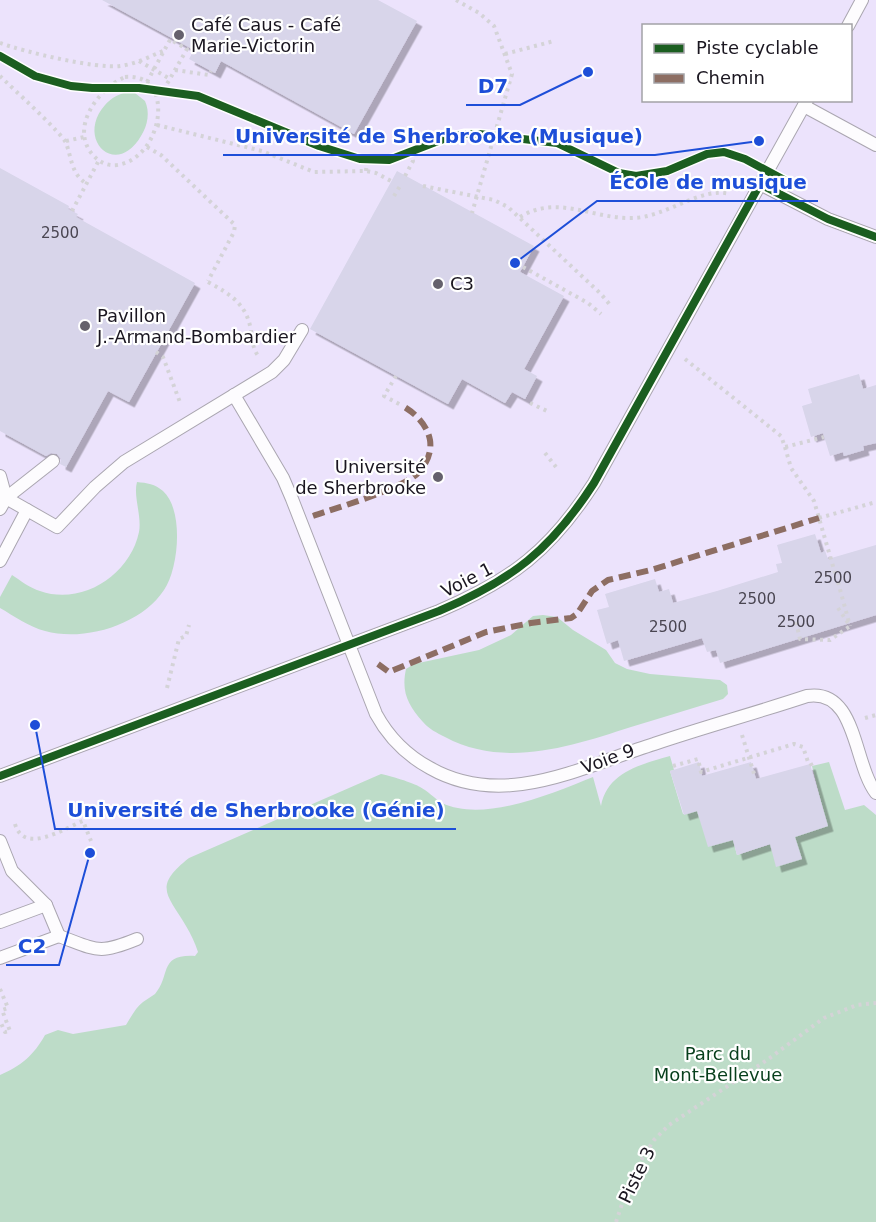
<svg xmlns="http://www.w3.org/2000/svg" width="876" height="1222" viewBox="0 0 876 1222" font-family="'DejaVu Sans',sans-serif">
<defs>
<filter id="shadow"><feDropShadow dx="5.5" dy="5.5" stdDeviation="0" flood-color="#0004"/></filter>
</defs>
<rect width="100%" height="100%" fill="#f1edfa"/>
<!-- built -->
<path fill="#ece3fc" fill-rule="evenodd" d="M0 0H876V854L0 1110ZM644 26H850V100H644Z"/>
<!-- green -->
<g fill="#bddcc8">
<path d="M129 92 135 93 145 101C150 112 148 125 141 136 116 179 75 139 105 105 111 98 120 93 129 92Z"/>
<path d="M137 482C147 483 155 484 163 491 184 510 179 568 164 590 141 625 84 642 45 631 29 627 14 616 0 608V597L12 575C21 581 30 588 40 591 82 606 130 575 139 532 142 516 133 496 137 482Z"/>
<path d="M543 615 557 617 573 630 606 650 615 663 627 669 650 674 720 680 727 685 728 694 723 699C692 708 662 718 631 727 572 746 505 769 445 737 437 733 429 729 423 722 408 705 401 692 406 669L414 664 479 650 511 635 533 616Z"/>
<path d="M670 756 674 770 670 771 683 814 697 811 733 840 737 855 827 826 812 766 829 762 845 810 864 805 876 815V1222H0V1075C21 1066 34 1055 45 1035L58 1030 73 1034 126 1025C131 1017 136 1007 143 1002 147 999 151 997 155 994 171 976 158 954 195 956L198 952C195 943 191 934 186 926 168 895 152 887 189 858L381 774C388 775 414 783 420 787 428 791 434 798 442 803 484 823 553 793 593 777L601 806C607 772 642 764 670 756Z"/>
</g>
<!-- building -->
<g fill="#d8d5ea" filter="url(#shadow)">
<path d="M102 0H378L417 21 354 134 221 61 215 73 189 59 194 50Z"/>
<path d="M0 168 69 206 68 209 78 214 76 217 195 283 129 402 108 391 66 467 60 464 61 459 57 454 51 453 46 456 0 431Z"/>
<path d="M397 171 534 246 520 272 564 296 524 369 537 376 525 399 512 392 505 403 462 379 448 404 310 329Z"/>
<path d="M859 374 863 389 876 385V443L863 446 864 450 844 456 843 452 830 456 823 433 811 437 802 406 812 403 808 389Z"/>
<path d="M815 534 821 553 825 551 828 559 876 545V615L720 663 716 650 707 652 702 638 624 661 618 640 607 644 597 610 609 607 605 594 655 579 659 592 669 589 673 603 717 591 778 572 776 564 782 563 777 545Z"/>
<path d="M699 762 702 776 751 762 756 779 810 764 828 826 795 837 802 859 776 867 770 844 737 855 733 840 708 847 697 811 684 815 670 771Z"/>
</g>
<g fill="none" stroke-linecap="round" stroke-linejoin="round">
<!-- service casing -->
<g stroke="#aaa6b0" stroke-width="14">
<g id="service">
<path d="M848 26 862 0"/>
<path d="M804 106 876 145"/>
<path d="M760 184 828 219 876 237"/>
<path d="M234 395 283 478 292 499 376 714C389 738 406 755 430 768 504 810 581 767 654 744 704 727 756 713 807 696 857 688 853 763 876 793"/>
<path d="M0 476 6 498 57 527 95 487 124 462 272 372 284 360 302 330"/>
<path d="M0 509 6 498 53 461"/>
<path d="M0 561 27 510"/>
<path d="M0 776 439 611C512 580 551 550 594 483L807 100"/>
<path d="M0 841 12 871 46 905 59 936 0 958"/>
<path d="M0 922 46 905"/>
<path d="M59 936C97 950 98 955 137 939"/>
</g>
</g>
<!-- path -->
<g stroke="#d4d3d7" stroke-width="4" stroke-dasharray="3 4.5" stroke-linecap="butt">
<path d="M456 0 479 13 494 26 512 74 472 213"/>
<path d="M0 43C25 52 96 69 120 66 136 64 151 56 165 50"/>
<path d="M505 54 554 41"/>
<path d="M139 61 170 79"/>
<path d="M175 70 209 75 211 71"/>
<path d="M0 76C11 87 63 134 66 143 72 159 71 174 87 184"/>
<path d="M125 77C177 72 163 159 117 165 107 166 99 162 93 155 69 128 98 89 125 77Z"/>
<path d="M147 82 171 38"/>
<path d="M167 91V84L187 49 171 40"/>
<path d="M157 125 262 151 314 172 366 171 376 173 391 181"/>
<path d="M66 141 84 137"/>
<path d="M147 147 161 155 235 225 234 232 208 281"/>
<path d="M366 171 367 160"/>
<path d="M405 176 413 161 411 152"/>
<path d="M423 186 494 200 508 207 601 294 611 306"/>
<path d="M394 196 400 186"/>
<path d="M72 211 98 162"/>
<path d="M520 217C558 194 592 219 632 218 665 218 701 186 730 194"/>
<path d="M523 267 588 303 601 314"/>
<path d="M208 282C230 294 247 304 251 331 253 341 252 349 260 358"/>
<path d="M156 352 163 357 181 405"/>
<path d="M685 359 781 436 785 447 824 437"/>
<path d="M396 376 384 396 401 405"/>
<path d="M530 403 547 411"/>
<path d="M785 447 791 468 814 501 835 573"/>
<path d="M545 453 556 467"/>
<path d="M819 518 876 502"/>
<path d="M838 582 850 626"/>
<path d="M838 608 848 623"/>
<path d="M796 622 800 639 830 640 850 626"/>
<path d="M167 688 179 639 186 636 189 625"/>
<path d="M865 718 876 715"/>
<path d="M742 735 755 777"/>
<path d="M673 766 698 759 701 772 794 744 803 747 808 762H810L812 766"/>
<path d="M15 824C24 855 63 829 83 821L91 841"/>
<path d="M0 989 8 1008 2 1010 10 1031 5 1032 0 1021"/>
<path d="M616 1222 629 1183 643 1157 654 1140 669 1125 767 1060 824 1018 857 1005 876 1003"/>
</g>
<!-- service -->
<use href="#service" stroke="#fdfcfe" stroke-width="12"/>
<!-- quiet -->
<g stroke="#8d6e63" stroke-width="6" stroke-dasharray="12 6" stroke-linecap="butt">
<path d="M313 516C336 508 401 489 417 474 426 465 432 453 430 440 427 424 414 412 401 405"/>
<path d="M378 664 389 672 486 632 531 623 571 618 577 614 592 591 608 580 651 570 819 518"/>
</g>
<!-- cycleway casing -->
<g stroke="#fff" stroke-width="11">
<g id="cycleway">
<path d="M0 56 35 76 71 86 92 88H139L198 96 319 146 360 159 389 160 446 138 465 134H479L557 143 619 173 636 176 667 171 707 154 724 152 745 159 788 182"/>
<path d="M0 776 439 611C512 580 551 550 594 483L760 184 828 219 876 237"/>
</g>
</g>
<!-- cycleway -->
<use href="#cycleway" stroke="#1b5e20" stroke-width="8"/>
</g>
<!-- markers -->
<g fill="#65616c" stroke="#fff" stroke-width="2">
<circle cx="179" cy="35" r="6"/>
<circle cx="438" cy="284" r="6"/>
<circle cx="85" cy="326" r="6"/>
<circle cx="438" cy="477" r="6"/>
</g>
<g text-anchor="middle" stroke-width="4.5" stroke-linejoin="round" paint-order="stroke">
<!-- number labels -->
<g font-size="15" fill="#4a4652">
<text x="60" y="238">2500</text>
<text x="833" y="583">2500</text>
<text x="757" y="604">2500</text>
<text x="796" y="627">2500</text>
<text x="668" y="632">2500</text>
</g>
<!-- poi labels -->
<g font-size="18" fill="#1a1620" stroke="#fff" text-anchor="start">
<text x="191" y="31">Café Caus - Café<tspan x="191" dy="21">Marie-Victorin</tspan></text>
<text x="450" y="290">C3</text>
<text x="97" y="322">Pavillon<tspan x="97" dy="21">J.-Armand-Bombardier</tspan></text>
<text x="426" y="473" text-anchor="end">Université<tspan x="426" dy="21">de Sherbrooke</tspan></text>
</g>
<!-- street labels -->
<g font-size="18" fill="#1a1620" stroke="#fff">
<text transform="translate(467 580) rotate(-27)" y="6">Voie 1</text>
<text transform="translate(608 759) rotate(-20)" y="6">Voie 9</text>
<text transform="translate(637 1175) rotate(-64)" y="6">Piste 3</text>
</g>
<!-- park labels -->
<g font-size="18" fill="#073f1c" stroke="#fff">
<text x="718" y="1060">Parc du<tspan x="718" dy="21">Mont-Bellevue</tspan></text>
</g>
</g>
<!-- callouts -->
<path fill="none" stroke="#1d4ed8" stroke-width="2" d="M588 72L520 105H466M759 141L655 155H223M515 263L597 201H818M35 725L55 829H456M90 853L59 965H6"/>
<g fill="#1d4ed8" stroke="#fff" stroke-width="2">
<circle cx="588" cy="72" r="6"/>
<circle cx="759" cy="141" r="6"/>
<circle cx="515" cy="263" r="6"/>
<circle cx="35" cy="725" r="6"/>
<circle cx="90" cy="853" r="6"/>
</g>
<g font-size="20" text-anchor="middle" font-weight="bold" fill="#1d4ed8" stroke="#fff" stroke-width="4.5" stroke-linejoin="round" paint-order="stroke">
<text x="493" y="93">D7</text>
<text x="439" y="143">Université de Sherbrooke (Musique)</text>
<text x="708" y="189">École de musique</text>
<text x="256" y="817">Université de Sherbrooke (Génie)</text>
<text x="32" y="953">C2</text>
</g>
<!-- legend -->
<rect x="642" y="24" width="210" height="78" fill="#ffffff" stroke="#a3a2a6" stroke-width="1.5"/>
<rect x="654" y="44" width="30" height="9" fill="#1b5e20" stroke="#a3a2a6" stroke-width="1.5"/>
<text x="696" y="54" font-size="18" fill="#1a1620">Piste cyclable</text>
<rect x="654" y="74" width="30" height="9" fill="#8d6e63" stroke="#a3a2a6" stroke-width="1.5"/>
<text x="696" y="84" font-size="18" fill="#1a1620">Chemin</text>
</svg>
